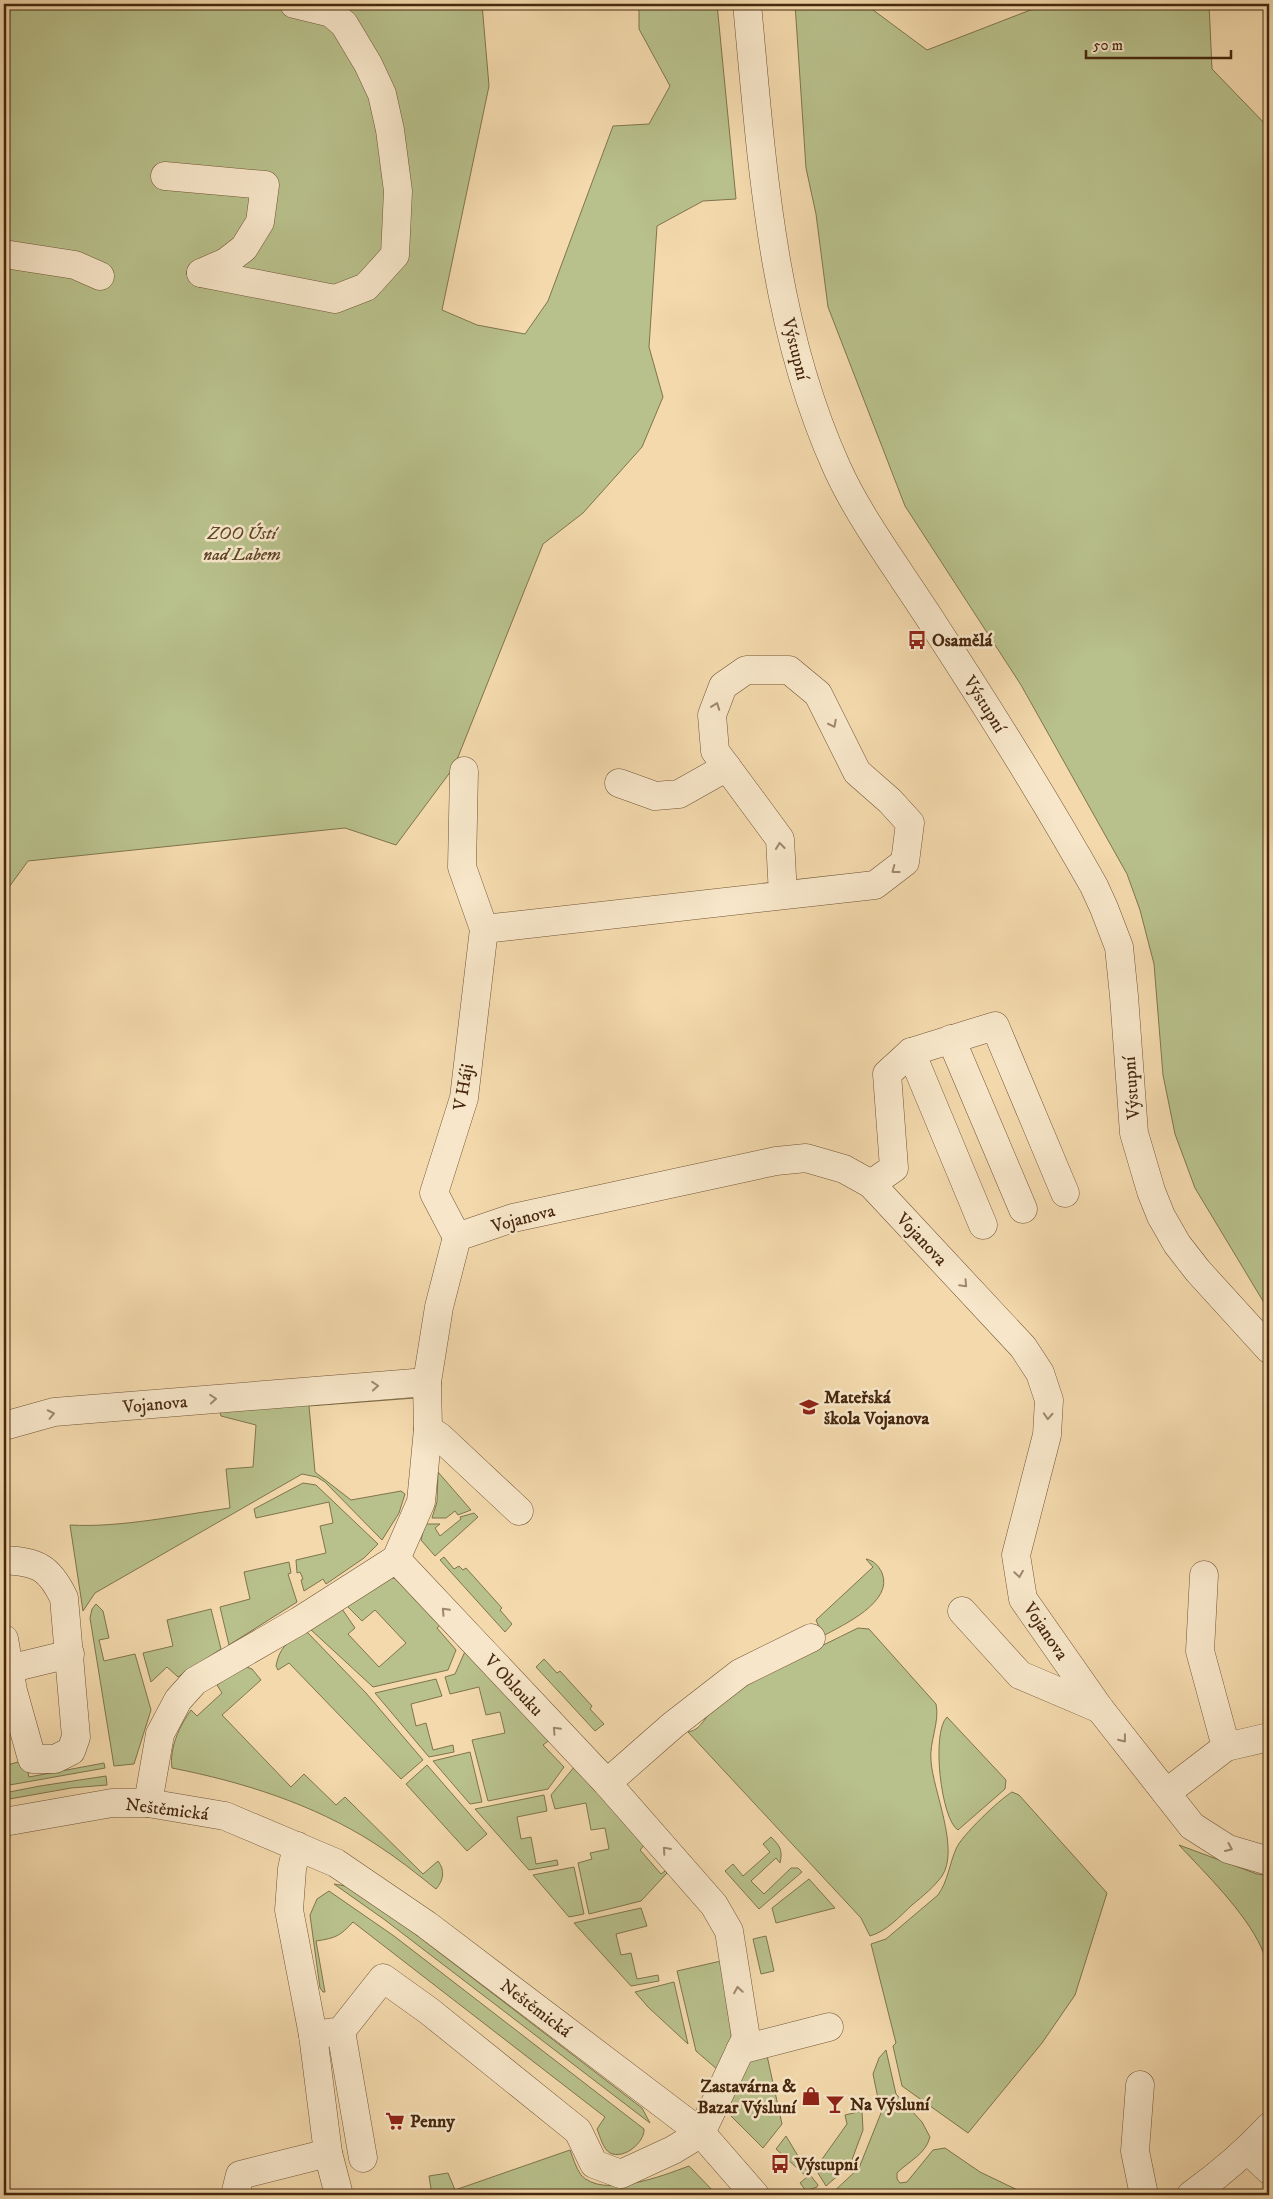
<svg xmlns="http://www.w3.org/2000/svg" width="1273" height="2199" viewBox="0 0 1273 2199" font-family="'IM FELL DW Pica',serif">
<rect width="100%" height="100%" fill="#f3d9ac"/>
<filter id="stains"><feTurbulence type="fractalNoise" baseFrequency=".004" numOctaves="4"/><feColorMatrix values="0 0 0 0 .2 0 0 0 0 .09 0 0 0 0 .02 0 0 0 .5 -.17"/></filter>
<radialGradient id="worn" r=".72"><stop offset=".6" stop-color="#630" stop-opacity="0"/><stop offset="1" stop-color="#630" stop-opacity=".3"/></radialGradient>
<!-- green -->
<g fill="#b8c08b" stroke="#80744c">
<path d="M4 4H482L489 86 442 310 477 325 525 334 548 301 613 126 649 124 670 86 639 29V4H717L736 199 703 201 657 226 649 347 663 397 642 447 583 513 543 544 454 767 396 845 345 828 28 861 4 894Z"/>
<path d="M795 4H865L927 50 1046 4H1209L1212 69 1269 128V1311L1195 1188 1175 1134 1163 1075 1154 964 1140 910 1127 874 1021 685 905 506 828 307 816 214 806 168Z"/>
<path d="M407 1391 415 1398 309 1406 315 1472 351 1500 401 1491 405 1494 399 1513 382 1540 325 1482 317 1477 302 1474 95 1593 83 1611 70 1525C120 1528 180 1515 230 1508L226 1469 253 1467 256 1425 221 1416 218 1405Z"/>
<path d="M438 1472 471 1510 458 1515 455 1511 446 1518H432L437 1502Z"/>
<path d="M303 1483 316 1485 378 1544 364 1558 326 1584 323 1579 304 1591 301 1580 303 1579 300 1572 297 1573 296 1560 326 1553 320 1526 333 1523 329 1502 256 1518 254 1509Z"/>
<path d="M474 1513 478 1517 435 1556 421 1540 425 1524H440L435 1528 440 1536 461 1519 460 1517Z"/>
<path d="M444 1557 454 1569 459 1566 463 1570 466 1568 502 1608 500 1610 512 1624 505 1632 440 1560Z"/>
<path d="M866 1559C873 1560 879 1566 882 1573 894 1602 843 1625 823 1636L816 1620 873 1567Z"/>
<path d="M289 1562 291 1573 288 1574 297 1602 229 1645 220 1607 250 1599 244 1572Z"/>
<path d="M392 1578 403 1579 445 1621 437 1628 456 1650 448 1670 373 1687 309 1628 342 1609 355 1628 348 1634 379 1667 406 1643 375 1610 362 1621 347 1606Z"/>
<path d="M96 1604 103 1611 109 1638 99 1640 104 1661 135 1654 151 1710 134 1764 114 1766 90 1618 92 1609Z"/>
<path d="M211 1609 221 1649 178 1677 167 1667 151 1682 143 1653 173 1646 167 1620Z"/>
<path d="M858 1628 869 1629 936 1704C940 1722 929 1742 931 1761 933 1791 960 1849 942 1876 934 1887 923 1896 912 1905 899 1917 887 1931 870 1936L861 1918 688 1732C704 1730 709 1707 720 1701 764 1674 811 1651 858 1628Z"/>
<path d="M306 1631 366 1693 423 1760 401 1779 289 1663 278 1670 276 1666C280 1645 289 1642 306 1631Z"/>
<path d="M467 1647 551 1739 543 1745 564 1767 548 1789 488 1801 472 1740 505 1733 500 1712 486 1715 479 1687 450 1694 445 1677 455 1674Z"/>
<path d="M544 1659 557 1673 560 1671 592 1706 590 1709 604 1724 595 1731 536 1667Z"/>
<path d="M244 1666 252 1669 261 1680 222 1715 291 1787 304 1774 336 1805 345 1797 423 1874 438 1861C445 1870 444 1880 436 1889 416 1873 396 1857 374 1843 313 1804 243 1782 172 1768 169 1748 180 1725 191 1710L197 1716 222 1693 217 1685Z"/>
<path d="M436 1679 442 1696 411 1704 416 1726 426 1723 433 1750 453 1745 454 1752 429 1757 375 1693Z"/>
<path d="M947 1717 1006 1780 1005 1789 958 1830C941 1820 931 1732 947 1717Z"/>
<path d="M470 1752 482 1802 470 1804 433 1761Z"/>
<path d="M25 1760 29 1777 104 1763 105 1768 4 1786V1766Z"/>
<path d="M427 1765 487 1834 467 1851 406 1784Z"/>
<path d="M575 1766 646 1843 640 1850 661 1874 665 1871 667 1873 641 1901 589 1914 578 1863 592 1859 590 1853 609 1849 605 1828 591 1830 586 1803 555 1809 551 1795Z"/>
<path d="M106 1776 107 1785 71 1788 4 1800V1793L40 1786Z"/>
<path d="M1012 1792 1019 1795 1107 1893 1075 1995 1042 2043 968 2133 902 2086 893 2046 896 2043 871 1944 886 1939 938 1895C948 1881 949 1865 956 1849 961 1836 1000 1799 1012 1792Z"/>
<path d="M544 1795 547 1811 517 1817 521 1839 531 1837 536 1864 557 1860 558 1865 529 1870 475 1809Z"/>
<path d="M771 1837C780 1846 783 1850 780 1863L776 1858 751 1881 764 1894 791 1868H798L802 1872 759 1909 725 1871 733 1864 743 1876 770 1852 763 1844Z"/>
<path d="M1179 1845 1257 1874 1269 1876V1920L1263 1941 1269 1943V1968C1266 1961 1264 1954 1261 1947 1245 1912 1205 1873 1179 1845Z"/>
<path d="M574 1867 584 1914 569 1917 533 1875Z"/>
<path d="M809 1879 835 1908 776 1923 772 1908Z"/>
<path d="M334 1884 351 1887 393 1917 642 2108 650 2123 385 1920Z"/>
<path d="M329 1891 394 1936 644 2129C645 2142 624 2160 610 2153 603 2149 600 2136 597 2129L605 2117 353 1922C340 1936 336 1938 316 1941L325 1992H323L320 1988 310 1915 317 1899Z"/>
<path d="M641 1908 647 1926 616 1934 621 1955 631 1953 637 1979 658 1975 659 1981 631 1986 574 1923Z"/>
<path d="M766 1936 774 1971 761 1974 753 1939Z"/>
<path d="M721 1961 732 2024 731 2039 718 2070 696 2051 677 1971Z"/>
<path d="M674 1982 688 2044 648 2007 635 1992Z"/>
<path d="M886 2050 896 2094 922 2122 930 2137C925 2155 910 2160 897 2173V2179L900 2183 907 2182 933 2150 945 2148 980 2172 1028 2195H830L859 2168 881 2113 873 2074 879 2058Z"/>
<path d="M766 2051 782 2124 763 2148 726 2111 745 2057Z"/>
<path d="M862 2111 863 2130 850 2165 826 2186 818 2173 820 2162 847 2124 845 2115Z"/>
<path d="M786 2136 807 2171 818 2185 817 2187 806 2191 800 2183 807 2177 776 2149Z"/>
<path d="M570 2150C573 2158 576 2168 581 2175 603 2199 662 2176 689 2166L717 2195H432L429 2176 448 2173 455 2190Z"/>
</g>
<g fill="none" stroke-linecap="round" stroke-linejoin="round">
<!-- minor casing -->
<g stroke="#725436" stroke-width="29">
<g id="minor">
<path d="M747 4C762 161 771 323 837 468 861 521 903 576 934 625 990 711 1044 797 1094 886L1104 908 1119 947 1124 996 1134 1133 1151 1191 1161 1216 1177 1244 1198 1271 1269 1349"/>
<path d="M165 176 265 185 260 222 244 248 226 262 201 273"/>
<path d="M4 254 75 265 100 276"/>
<path d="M201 273 335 299 366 287 395 255 398 191 390 130 382 94 368 64 344 24 331 13 294 4"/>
<path d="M619 783 655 796 679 794 727 767"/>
<path d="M484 929 875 885 905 862 910 823 890 801 857 772 818 694 789 670H746L723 686 712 715 715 751 780 839 783 895"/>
<path d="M951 1039 1023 1209"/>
<path d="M911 1052 983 1225"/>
<path d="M871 1184 894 1168 887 1074 911 1052 995 1026 1065 1193"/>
<path d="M457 1237 434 1193 464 1098 484 929 462 867 464 771"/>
<path d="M4 1426 54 1412 427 1382"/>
<path d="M428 1429 440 1437 519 1511"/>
<path d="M396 1559 421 1502 428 1429 427 1382 439 1307 457 1237 513 1218 776 1161 806 1158 844 1169 871 1184 1023 1347 1040 1373 1049 1400 1047 1435 1016 1555 1023 1599 1100 1709 1192 1826 1228 1849 1269 1861"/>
<path d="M4 1560C38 1562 49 1567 64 1598L76 1737 71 1751 55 1759H32L13 1691 4 1639"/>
<path d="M962 1611 1020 1675 1100 1709"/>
<path d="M4 1670 70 1654"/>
<path d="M1226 1747 1269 1737"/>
<path d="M607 1783 673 1725 740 1673 811 1638"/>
<path d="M1166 1793 1226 1747 1200 1651 1204 1575"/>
<path d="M148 1803 160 1734 178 1700 195 1681 299 1621 396 1559"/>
<path d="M4 1822 112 1803H148L225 1816 336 1863 427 1925 701 2133 755 2195"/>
<path d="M341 2031 363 2158"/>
<path d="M313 2035 341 2031 383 1978 429 2011 578 2131 594 2164 621 2174 673 2150 701 2133 746 2038 729 1931 714 1905 607 1783 396 1559"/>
<path d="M740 2050 829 2027"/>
<path d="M1140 2085 1135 2151 1144 2195"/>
<path d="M1248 2150 1269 2170"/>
<path d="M328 2153 339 2195"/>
<path d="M235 2195 240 2175 328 2153 313 2035 289 1910 292 1869 297 1846"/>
<path d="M1191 2195C1220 2174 1245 2153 1269 2127"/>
</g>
</g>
<!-- minor -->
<use href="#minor" stroke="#f7e6c9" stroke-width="28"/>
</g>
<!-- one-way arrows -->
<defs><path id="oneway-chevron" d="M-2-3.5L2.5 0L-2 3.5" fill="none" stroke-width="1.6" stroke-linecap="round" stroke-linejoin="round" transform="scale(1.25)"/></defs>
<g stroke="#9f876c">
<use href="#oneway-chevron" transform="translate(716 706) rotate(-70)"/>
<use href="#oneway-chevron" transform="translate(833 724) rotate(63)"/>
<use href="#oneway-chevron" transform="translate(780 846) rotate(-96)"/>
<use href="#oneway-chevron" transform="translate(895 870) rotate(143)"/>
<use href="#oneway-chevron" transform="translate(964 1284) rotate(47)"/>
<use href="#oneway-chevron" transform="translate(375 1386) rotate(-5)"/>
<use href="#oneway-chevron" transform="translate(213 1399) rotate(-5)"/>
<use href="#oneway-chevron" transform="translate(51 1414) rotate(-12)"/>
<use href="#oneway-chevron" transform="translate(1048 1416) rotate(93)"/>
<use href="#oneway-chevron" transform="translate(1019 1574) rotate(81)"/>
<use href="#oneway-chevron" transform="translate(445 1611) rotate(-133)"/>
<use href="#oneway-chevron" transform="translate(556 1730) rotate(-133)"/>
<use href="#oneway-chevron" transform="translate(1123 1739) rotate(52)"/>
<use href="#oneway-chevron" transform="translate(1229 1848) rotate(24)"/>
<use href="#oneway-chevron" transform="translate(666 1850) rotate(-131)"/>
<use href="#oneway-chevron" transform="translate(738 1990) rotate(-99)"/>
</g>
<!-- icons -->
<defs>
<g id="bus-bare" transform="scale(1.5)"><path d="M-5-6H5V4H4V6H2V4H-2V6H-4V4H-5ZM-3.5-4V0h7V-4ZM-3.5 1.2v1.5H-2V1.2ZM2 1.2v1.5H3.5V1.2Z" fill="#8f2418" stroke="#f7e6c9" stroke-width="2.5" paint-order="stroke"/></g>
<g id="school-bare" transform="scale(1.5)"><path d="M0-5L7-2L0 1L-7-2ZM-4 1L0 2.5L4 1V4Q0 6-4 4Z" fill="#8f2418" stroke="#f7e6c9" stroke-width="2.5" paint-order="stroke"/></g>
<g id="shop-bare" transform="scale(1.5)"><path d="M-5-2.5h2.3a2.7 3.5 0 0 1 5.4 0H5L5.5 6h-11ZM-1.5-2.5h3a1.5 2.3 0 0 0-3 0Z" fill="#8f2418" stroke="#f7e6c9" stroke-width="2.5" paint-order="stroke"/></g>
<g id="bar-bare" transform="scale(1.5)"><path d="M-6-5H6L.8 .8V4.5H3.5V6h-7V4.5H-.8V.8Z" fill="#8f2418" stroke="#f7e6c9" stroke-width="2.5" paint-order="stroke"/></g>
<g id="supermarket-bare" transform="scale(1.5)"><path d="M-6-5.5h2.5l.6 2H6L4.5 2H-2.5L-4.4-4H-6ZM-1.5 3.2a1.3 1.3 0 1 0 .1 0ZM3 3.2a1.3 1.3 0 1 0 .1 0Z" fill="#8f2418" stroke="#f7e6c9" stroke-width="2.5" paint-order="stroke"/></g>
</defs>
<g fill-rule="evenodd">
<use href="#bus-bare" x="917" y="640"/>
<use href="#school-bare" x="809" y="1407"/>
<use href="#shop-bare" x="811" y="2096"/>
<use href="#bar-bare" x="835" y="2104"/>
<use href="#supermarket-bare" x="395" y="2121"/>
<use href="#bus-bare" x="780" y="2164"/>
</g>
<g text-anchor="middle" stroke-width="5" stroke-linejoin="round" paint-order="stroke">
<!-- street labels -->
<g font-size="18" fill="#47280e" stroke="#f7e6c9">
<text transform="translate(796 349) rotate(76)" y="6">Výstupní</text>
<text transform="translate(985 704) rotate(58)" y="6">Výstupní</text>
<text transform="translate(463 1087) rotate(-80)" y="6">V Háji</text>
<text transform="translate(1131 1088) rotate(-94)" y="6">Výstupní</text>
<text transform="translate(523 1218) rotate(-15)" y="6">Vojanova</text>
<text transform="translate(922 1239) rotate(47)" y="6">Vojanova</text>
<text transform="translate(155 1404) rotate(-5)" y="6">Vojanova</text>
<text transform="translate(1046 1631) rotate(56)" y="6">Vojanova</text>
<text transform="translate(514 1685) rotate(47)" y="6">V Oblouku</text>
<text transform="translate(167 1809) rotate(7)" y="6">Neštěmická</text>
<text transform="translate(536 2008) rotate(37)" y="6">Neštěmická</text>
</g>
<!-- park labels -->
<g font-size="18" font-style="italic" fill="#5e4627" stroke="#f7e6c9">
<text x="242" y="539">ZOO Ústí<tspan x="242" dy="21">nad Labem</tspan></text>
</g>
<!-- poi labels -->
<g font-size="18" font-weight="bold" fill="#47280e" stroke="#f7e6c9" text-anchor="start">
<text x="932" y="646">Osamělá</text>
<text x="824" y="1403">Mateřská<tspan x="824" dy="21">škola Vojanova</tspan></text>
<text x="796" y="2092" text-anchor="end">Zastavárna &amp;<tspan x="796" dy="21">Bazar Výsluní</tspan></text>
<text x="850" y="2110">Na Výsluní</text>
<text x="410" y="2127">Penny</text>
<text x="795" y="2170">Výstupní</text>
</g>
</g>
<!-- margin -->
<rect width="1273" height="2199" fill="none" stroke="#f3d9ac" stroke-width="20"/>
<rect x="5" y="5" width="1263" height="2189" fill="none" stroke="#47280e" stroke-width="2.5"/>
<rect x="10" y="10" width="1253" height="2179" fill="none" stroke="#47280e"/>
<!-- scale -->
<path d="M1086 50v8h145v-8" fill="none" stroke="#47280e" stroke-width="2.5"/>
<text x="1093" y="50" font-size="15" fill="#47280e" stroke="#f7e6c9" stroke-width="4" paint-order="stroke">50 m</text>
<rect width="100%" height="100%" filter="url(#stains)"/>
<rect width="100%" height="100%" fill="url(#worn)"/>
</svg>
